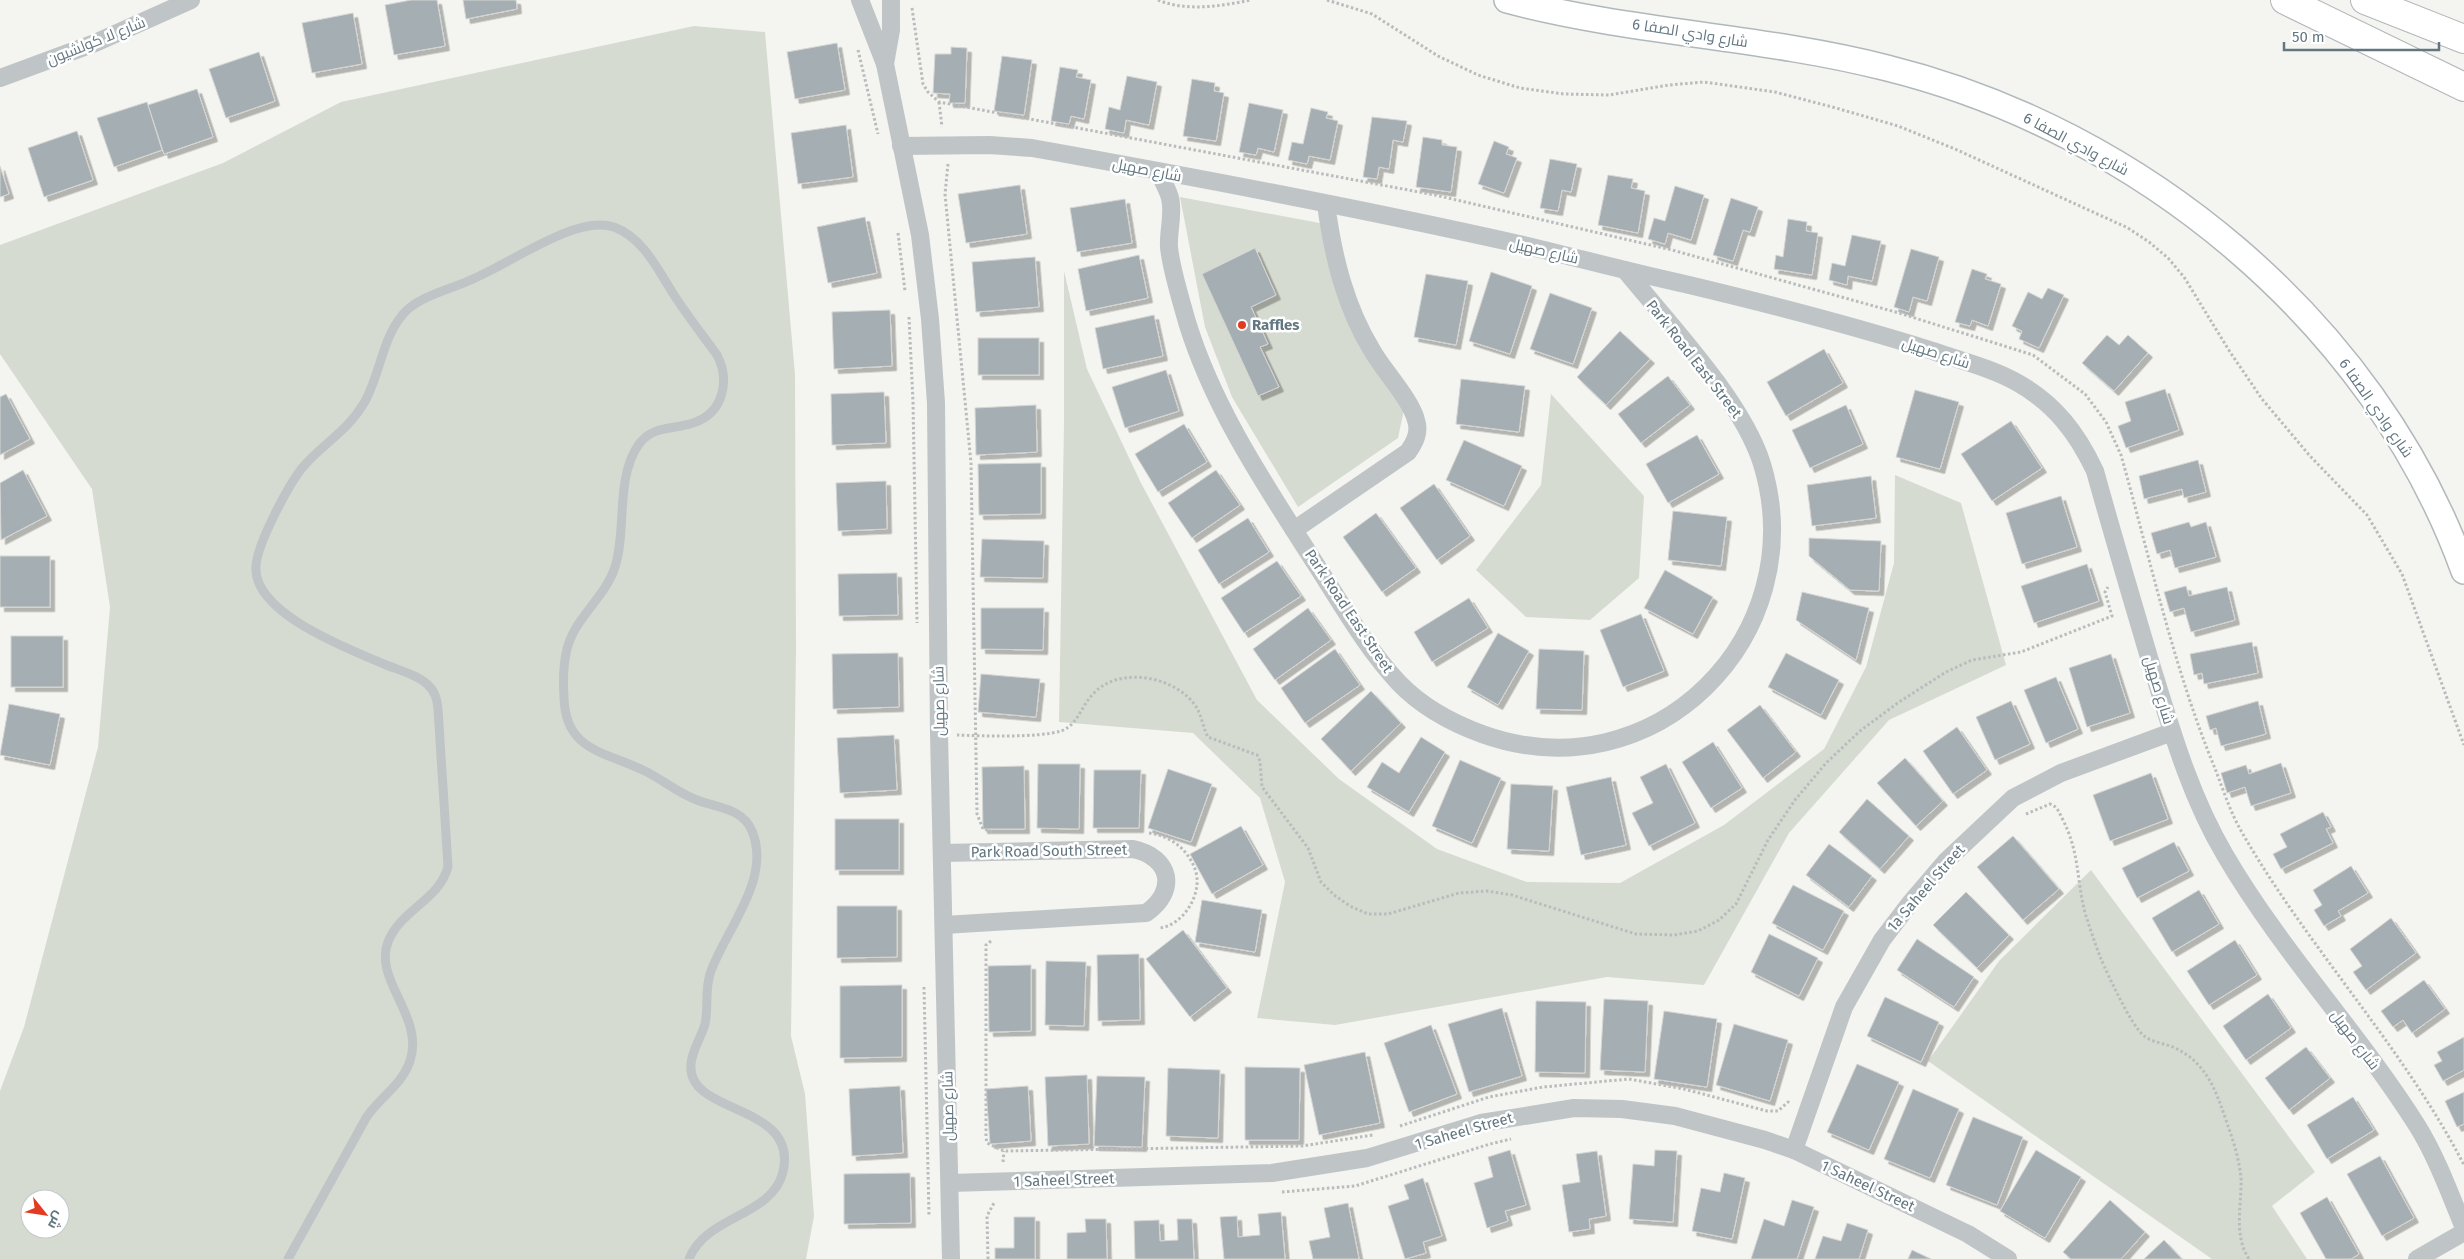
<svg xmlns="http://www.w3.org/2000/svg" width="2464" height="1259" viewBox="0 0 2464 1259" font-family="'Fira Sans',Cairo,sans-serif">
<defs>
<filter id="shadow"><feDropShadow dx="4.5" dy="4.5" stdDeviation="0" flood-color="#0004"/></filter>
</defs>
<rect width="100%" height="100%" fill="#f4f4f0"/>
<!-- green -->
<g fill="#d6dbd1" fill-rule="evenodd">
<path d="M694 26 765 32 795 375 796 649 791 1036 805 1094 814 1216 806 1259H0V1091L24 1027 98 747 110 607 92 489 0 354V245L223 163 341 102ZM30 1199H60V1229H30Z"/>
<path d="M1180 197 1325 224 1333 269 1404 410 1398 438 1298 507 1232 397 1205 327Z"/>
<path d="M1064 271 1087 369 1141 483 1257 700 1339 779 1437 849 1527 882 1620 883 1724 825 1824 749 1866 667 1894 563 1895 475 1961 503 2006 665 1889 720 1789 833 1704 985 1607 977 1335 1025 1257 1018 1285 882 1260 798 1193 733 1059 722 1064 423Z"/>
<path d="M1551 394 1644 496 1639 578 1590 620 1526 617 1476 570 1541 485Z"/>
<path d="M2091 870 2315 1172 2272 1206 2307 1259H2212L1928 1061 1999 961Z"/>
</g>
<!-- building -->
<g fill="#a5afb3" stroke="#d5d5d3" filter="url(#shadow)">
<path d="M411 0H437L445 46 394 55 385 5Z"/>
<path d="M463 0H516L517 9 466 19Z"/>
<path d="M353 13 362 64 312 73 302 23Z"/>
<path d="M837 43 845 90 795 99 787 52Z"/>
<path d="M951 47 967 48 965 103H949L950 94 933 93 935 54H951Z"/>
<path d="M259 52 275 101 226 118 209 69Z"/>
<path d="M1002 56 1032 60 1024 115 994 111Z"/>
<path d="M1060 67 1078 70 1076 77 1091 80 1084 119 1071 116 1069 124 1051 121Z"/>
<path d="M1127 76 1157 82 1149 125 1126 120 1124 133 1105 129 1109 107 1120 110Z"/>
<path d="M1192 79 1215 83 1214 91 1224 93 1216 141 1183 136Z"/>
<path d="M197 89 213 137 164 154 148 105Z"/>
<path d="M147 102 162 150 114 167 97 118Z"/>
<path d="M1249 103 1283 110 1274 152 1258 148 1256 155 1239 152Z"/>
<path d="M1311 108 1328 112 1326 118 1338 121 1330 160 1309 156 1307 164 1288 160 1292 142 1303 144Z"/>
<path d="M1372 117 1407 121 1403 142 1393 140 1389 169 1379 167 1377 179 1363 177Z"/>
<path d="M846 125 853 177 798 184 791 133Z"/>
<path d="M77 131 93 180 44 197 28 148Z"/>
<path d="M1423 137 1442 140V145L1457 147 1451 192 1416 187Z"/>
<path d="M1494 141 1509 147 1506 154 1517 158 1504 193 1478 184Z"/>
<path d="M1550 159 1577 164 1571 192 1562 190 1558 211 1540 208Z"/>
<path d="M0 166 9 194 0 197Z"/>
<path d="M1608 175 1633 179 1631 188 1645 191 1638 233 1598 225Z"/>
<path d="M1020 185 1027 234 966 243 958 194Z"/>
<path d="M1675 186 1704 195 1691 240 1668 233 1665 244 1648 239 1654 218 1665 221Z"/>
<path d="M1731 198 1758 207 1750 232 1743 230 1733 261 1713 255Z"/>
<path d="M1125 199 1132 243 1077 252 1070 208Z"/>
<path d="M865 217 877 273 828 283 817 227Z"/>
<path d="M1788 219 1807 222 1806 231 1818 233 1812 275 1774 269 1776 255 1783 257Z"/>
<path d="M1852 235 1881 241 1872 281 1848 276 1847 285 1829 280 1832 263 1845 266Z"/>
<path d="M1255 248 1276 295 1251 307 1268 344 1260 347 1279 387 1258 396 1202 274Z"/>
<path d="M1911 249 1939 257 1927 301 1913 297 1909 312 1894 307Z"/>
<path d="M1139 255 1148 298 1086 311 1078 269Z"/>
<path d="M1035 257 1039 307 976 312 972 262Z"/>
<path d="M1972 269 1987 274 1985 279 2001 284 1988 326 1972 320 1970 326 1955 322Z"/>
<path d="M1491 272 1532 286 1510 354 1469 341Z"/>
<path d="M1426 274 1468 281 1456 345 1414 337Z"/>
<path d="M2048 288 2064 295 2039 348 2019 339 2022 331 2012 326 2028 292 2042 299Z"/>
<path d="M1550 293 1592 308 1573 364 1530 349Z"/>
<path d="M890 310 892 366 834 369 832 312Z"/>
<path d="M1154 315 1163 356 1103 369 1095 328Z"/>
<path d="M1620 331 1650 359 1606 405 1577 377Z"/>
<path d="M2107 335 2119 345 2128 335 2148 353 2114 391 2082 363Z"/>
<rect x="978" y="338" width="61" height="37"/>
<path d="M1824 349 1843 383 1786 416 1767 382Z"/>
<path d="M1166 370 1179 411 1125 428 1112 387Z"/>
<path d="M1668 376 1690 405 1641 443 1618 414Z"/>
<path d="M1461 379 1525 386 1519 432 1456 424Z"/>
<path d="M2165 389 2179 430 2126 448 2118 426 2131 421 2125 402Z"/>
<path d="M1915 390 1959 402 1940 469 1896 457Z"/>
<path d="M884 392 886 443 832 445 831 394Z"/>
<path d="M6 394 30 439 0 455V397Z"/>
<path d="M1036 405 1037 452 976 455 975 408Z"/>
<path d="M1846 405 1863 444 1810 468 1792 430Z"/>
<path d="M2011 421 2042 468 1992 501 1961 454Z"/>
<path d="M1184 424 1207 462 1158 492 1135 454Z"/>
<path d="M1697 435 1719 474 1668 503 1646 464Z"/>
<path d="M1464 440 1522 466 1504 506 1446 480Z"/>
<path d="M2198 460 2206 492 2184 498 2182 489 2144 499 2139 476Z"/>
<path d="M1041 463V514L979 515 978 464Z"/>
<path d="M23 470 47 516 1 540 0 483Z"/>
<path d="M1216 470 1240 505 1192 538 1168 503Z"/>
<path d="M1871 476 1876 518 1812 526 1807 485Z"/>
<path d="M886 481 887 529 838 531 836 483Z"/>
<path d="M1434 484 1470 536 1437 560 1400 508Z"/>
<path d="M2061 496 2077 547 2022 564 2006 513Z"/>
<path d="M1673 511 1727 517 1721 566 1668 560Z"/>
<path d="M1376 513 1416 568 1382 592 1343 537Z"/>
<path d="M1248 518 1269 552 1219 584 1198 550Z"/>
<path d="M2189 522 2191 527 2206 522 2216 557 2175 568 2170 550 2157 554 2151 533Z"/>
<path d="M1809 538 1881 541 1879 591 1850 590 1809 556Z"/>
<path d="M982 539 1044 541 1043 578 980 577Z"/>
<rect x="0" y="556" width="50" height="51"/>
<path d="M1277 561 1301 596 1244 633 1221 598Z"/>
<path d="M2087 564 2099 601 2034 623 2021 586Z"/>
<path d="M1665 570 1713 597 1693 634 1644 608Z"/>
<path d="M897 573 898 615 839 616 838 574Z"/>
<path d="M2186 586 2189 596 2227 587 2235 620 2191 632 2184 608 2170 612 2164 592Z"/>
<path d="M1802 592 1869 608 1856 660 1796 620Z"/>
<path d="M1469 598 1488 628 1432 662 1414 632Z"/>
<path d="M981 608H1044L1043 650 981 649Z"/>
<path d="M1308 608 1331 640 1275 680 1253 649Z"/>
<path d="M1641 614 1664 671 1623 687 1600 630Z"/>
<path d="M1498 633 1529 651 1498 705 1467 687Z"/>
<rect x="11" y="636" width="52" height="51"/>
<path d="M2252 642 2258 673 2204 684 2202 673 2194 675 2190 654Z"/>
<path d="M1335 649 1360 685 1305 723 1281 688Z"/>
<path d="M1539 649 1584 651 1582 710 1536 709Z"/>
<path d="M898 653 899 707 833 709 832 654Z"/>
<path d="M1786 653 1839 680 1821 715 1768 687Z"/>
<path d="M2111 654 2130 713 2087 727 2069 668Z"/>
<path d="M981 674 1040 679 1036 717 978 712Z"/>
<path d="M2056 677 2078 729 2046 743 2024 690Z"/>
<path d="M1371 691 1401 723 1351 771 1321 739Z"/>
<path d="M2011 701 2030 744 1995 760 1976 717Z"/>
<path d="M2258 701 2266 734 2221 746 2216 728 2210 730 2206 716Z"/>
<path d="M9 704 60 714 50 765 0 755Z"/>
<path d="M1760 705 1796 752 1763 778 1727 730Z"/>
<path d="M1957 727 1987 770 1953 794 1923 751Z"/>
<path d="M894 735 897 790 840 793 837 738Z"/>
<path d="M1421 737 1445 752 1409 812 1367 787 1382 762 1399 773Z"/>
<path d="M1713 742 1742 788 1711 808 1682 762Z"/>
<path d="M1905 758 1943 801 1916 826 1877 783Z"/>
<path d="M1460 760 1501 778 1472 843 1432 826Z"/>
<path d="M2281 763 2291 793 2251 806 2245 787 2227 793 2221 773 2246 765 2249 774Z"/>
<path d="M1038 764H1080L1079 829 1037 828Z"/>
<path d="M1666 764 1695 823 1649 846 1632 813 1653 803 1640 777Z"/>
<path d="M1024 766 1025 829H983L982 767Z"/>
<path d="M1168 769 1212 784 1191 842 1148 828Z"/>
<path d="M1094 770H1141L1139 828H1093Z"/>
<path d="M2151 773 2168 819 2110 841 2093 795Z"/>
<path d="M1611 777 1626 845 1581 855 1566 787Z"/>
<path d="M1511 784 1553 786 1549 851 1507 849Z"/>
<path d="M1867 799 1909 836 1880 869 1839 832Z"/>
<path d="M2323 812 2331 827 2326 829 2333 843 2281 869 2273 854 2287 847 2280 834Z"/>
<rect x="835" y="819" width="64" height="51"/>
<path d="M1241 826 1263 865 1212 894 1190 854Z"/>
<path d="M2013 836 2059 889 2023 920 1977 867Z"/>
<path d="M2174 842 2189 871 2137 898 2122 868Z"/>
<path d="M1829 844 1872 876 1849 907 1806 875Z"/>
<path d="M2351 866 2368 893 2338 911 2341 916 2324 926 2314 910 2322 905 2313 890Z"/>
<path d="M1793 885 1844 911 1823 950 1772 923Z"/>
<path d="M2199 890 2219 924 2172 952 2152 918Z"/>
<path d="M1966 892 2009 935 1977 968 1933 925Z"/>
<path d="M1202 900 1262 910 1255 952 1195 942Z"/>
<path d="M837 906H897V957L837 958Z"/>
<path d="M2391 918 2416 953 2366 990 2353 972 2362 966 2350 949Z"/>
<path d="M1183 930 1227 988 1190 1017 1146 959Z"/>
<path d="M1769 934 1818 958 1799 996 1751 972Z"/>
<path d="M1917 939 1974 977 1954 1007 1897 970Z"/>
<path d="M2235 940 2257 975 2209 1005 2187 971Z"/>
<path d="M1139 954 1140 1020 1098 1021 1097 955Z"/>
<path d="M1046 961 1086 962 1084 1026 1045 1025Z"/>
<path d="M1031 965V1031L989 1032 988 966Z"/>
<path d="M2424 980 2445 1009 2412 1033 2403 1020 2393 1027 2381 1011Z"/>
<path d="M902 985V1057L840 1058V986Z"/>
<path d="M2268 994 2291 1028 2246 1060 2223 1026Z"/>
<path d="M1885 997 1939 1022 1921 1062 1867 1036Z"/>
<path d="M1604 999 1648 1001 1645 1072 1600 1070Z"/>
<path d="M1536 1001 1586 1002 1585 1073 1535 1072Z"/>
<path d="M1502 1008 1522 1076 1469 1092 1448 1024Z"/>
<path d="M1664 1011 1717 1019 1707 1087 1654 1079Z"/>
<path d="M1734 1024 1788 1040 1770 1101 1716 1085Z"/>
<path d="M1431 1025 1457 1094 1409 1112 1384 1043Z"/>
<path d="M2464 1037V1070L2443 1081 2434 1065 2442 1061 2437 1052Z"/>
<path d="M2306 1047 2330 1078 2289 1110 2265 1078Z"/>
<path d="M1365 1052 1380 1123 1319 1135 1304 1065Z"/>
<path d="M1857 1064 1899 1082 1869 1150 1827 1132Z"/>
<path d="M1245 1067 1300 1068 1299 1140H1245Z"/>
<path d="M1168 1068 1220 1070 1218 1138 1166 1136Z"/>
<path d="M1087 1075 1089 1144 1048 1146 1045 1077Z"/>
<path d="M1097 1076 1145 1077 1142 1147 1094 1146Z"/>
<path d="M900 1086 903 1153 852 1156 849 1089Z"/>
<path d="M1028 1086 1031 1141 990 1144 986 1089Z"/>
<path d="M1913 1089 1959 1109 1930 1178 1884 1159Z"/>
<path d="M2464 1092V1124L2457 1127 2445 1101Z"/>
<path d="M2353 1097 2374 1130 2327 1159 2307 1125Z"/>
<path d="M1973 1117 2023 1137 1997 1205 1946 1185Z"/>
<path d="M1510 1150 1526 1205 1505 1211 1508 1221 1487 1228 1474 1183 1493 1177 1488 1157Z"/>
<path d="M1655 1150 1677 1151 1673 1222 1629 1219 1633 1164 1654 1166Z"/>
<path d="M2036 1150 2081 1177 2045 1238 2000 1211Z"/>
<path d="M1597 1151 1606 1216 1589 1219 1590 1229 1569 1232 1562 1185 1580 1182 1576 1154Z"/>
<path d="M2380 1156 2414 1218 2382 1236 2347 1174Z"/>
<path d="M910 1173 911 1223 844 1224V1174Z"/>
<path d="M1724 1173 1745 1178 1732 1239 1692 1231 1701 1188 1720 1192Z"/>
<path d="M1423 1178 1442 1236 1423 1242 1426 1253 1405 1259 1388 1206 1409 1199 1404 1185Z"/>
<path d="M2327 1197 2359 1254 2351 1259H2326L2300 1213Z"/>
<path d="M1792 1200 1814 1207 1797 1259H1751L1764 1219 1784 1226Z"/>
<path d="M2110 1200 2145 1232 2121 1259H2071L2063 1252Z"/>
<path d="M1348 1203 1359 1259H1313L1309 1241 1330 1237 1324 1208Z"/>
<path d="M1281 1212 1285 1259H1224L1220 1217 1237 1216 1238 1237 1260 1235 1258 1214Z"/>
<path d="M1014 1217H1035V1259H995V1248H1014Z"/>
<path d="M1085 1219H1106L1107 1259H1067V1233L1086 1232Z"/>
<path d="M1177 1219H1192L1194 1259H1135L1134 1221 1159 1220 1160 1241 1178 1240Z"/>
<path d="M1847 1223 1868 1230 1859 1259H1815L1823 1236 1841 1241Z"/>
<path d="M2164 1240 2182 1259H2144Z"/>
<path d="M1912 1250 1931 1259H1908Z"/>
</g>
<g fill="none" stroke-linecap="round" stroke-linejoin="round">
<!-- secondary casing -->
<g stroke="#b1b8bb" stroke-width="28">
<path id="secondary" d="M1507 0C1631 33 1762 36 1887 68 2141 131 2374 322 2464 571"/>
</g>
<!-- primary casing -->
<g stroke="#b2b7ba" stroke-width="30">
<path id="primary" d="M2365 0 2464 39"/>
</g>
<!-- highway casing -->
<g stroke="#b2b6b8" stroke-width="30">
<path id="highway" d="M2285 0 2464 87"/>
</g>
<!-- path -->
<g stroke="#b9bcbd" stroke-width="3" stroke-dasharray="2.5 2.5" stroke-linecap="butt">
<path d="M1158 0C1187 12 1221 6 1251 0"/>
<path d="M1327 0 1372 14 1438 56 1478 75 1520 88 1564 94 1609 95 1669 85 1704 82 1775 92 1836 108 1898 126 1955 149 2128 228 2149 242 2168 258 2184 277 2230 352 2262 399 2310 456 2367 515 2402 574 2464 745"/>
<path d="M912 8 923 84 928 92 939 102 1435 195 1672 250 1899 313 2033 355 2085 394 2106 422 2121 455C2150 558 2173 666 2214 766 2222 786 2229 809 2240 829 2307 947 2402 1045 2464 1165"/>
<path d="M858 50 878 134"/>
<path d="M939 102 942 127"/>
<path d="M948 164 945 194 971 463 977 814 983 829 993 832"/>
<path d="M898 233 905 291"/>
<path d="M909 317 913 402 917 623"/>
<path d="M957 735C982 736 1038 738 1061 731 1078 725 1081 706 1093 694 1119 665 1177 676 1197 708 1202 717 1203 728 1208 737L1257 755 1260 761 1262 787 1308 848 1321 882 1334 895 1350 906 1368 914H1388L1459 893 1487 891 1512 895 1636 934 1674 935 1698 931 1719 920 1736 904 1768 840 1795 800 1826 763 1860 731 1899 702 1946 672 1972 660 2021 652 2112 616 2105 592 2108 587"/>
<path d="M2026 814 2050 804C2057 806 2059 812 2062 818 2080 853 2076 877 2085 913 2090 928 2095 944 2101 959 2108 975 2131 1025 2143 1035 2152 1043 2165 1043 2175 1048 2207 1063 2216 1091 2227 1123 2233 1140 2239 1158 2241 1178 2242 1204 2233 1235 2249 1259"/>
<path d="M1149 833C1170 836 1187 848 1195 869 1204 893 1183 926 1159 928"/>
<path d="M991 941 986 945V1138L987 1143 1004 1151 1302 1146 1373 1135"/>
<path d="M924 987 929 1216"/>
<path d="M1400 1126 1489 1097 1543 1087 1629 1079 1684 1089 1767 1111H1778L1788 1102 1790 1103"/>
<path d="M1003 1162 1004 1151"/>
<path d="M1282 1192 1355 1186 1490 1144 1511 1139"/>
<path d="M988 1259 987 1216 995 1201"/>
</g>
<!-- lane -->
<path stroke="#bfc4c6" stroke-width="9" d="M288 1259 366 1118C379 1098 402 1085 410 1061 425 1017 373 980 388 942 400 910 441 899 448 866L438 709C437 699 435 691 427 684 416 674 398 670 384 664 349 649 252 613 256 566 257 544 288 486 302 468 322 444 347 432 364 403 381 374 382 334 407 310 425 294 453 289 475 278 506 264 542 240 573 230 585 226 601 223 614 227 646 239 660 275 678 301 690 319 704 337 717 355 730 380 724 413 693 423 673 430 653 425 639 444 615 478 627 530 615 567 605 598 575 617 567 649 563 665 563 681 564 697 565 751 604 751 645 771 663 780 678 793 697 800 717 808 743 808 752 831 772 879 726 929 711 971 704 989 709 1007 705 1024 701 1038 692 1050 691 1064 686 1116 799 1102 783 1172 772 1217 706 1215 689 1259"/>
<!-- street -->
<g stroke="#bfc4c6" stroke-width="18">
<path d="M860 0 885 64 920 235 930 319 936 403 939 734 951 1259"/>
<path d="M885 64 891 30V0"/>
<path d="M0 78 95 43 191 0"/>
<path d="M901 146 989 145 1032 148C1195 177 1358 208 1519 244 1574 257 1630 272 1685 284 1769 304 1851 325 1933 351 1961 361 1992 368 2018 383 2055 404 2077 433 2095 471 2113 536 2132 600 2151 664 2171 729 2190 796 2225 855 2281 951 2359 1033 2418 1127 2437 1158 2450 1194 2464 1228"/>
<path d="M1159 172C1162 180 1168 190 1170 198 1174 213 1168 231 1169 247 1171 269 1181 300 1187 322 1214 410 1266 486 1315 563 1341 603 1366 648 1399 683 1422 707 1452 723 1482 734 1654 796 1814 636 1762 464 1742 400 1668 323 1625 270"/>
<path d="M1294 530 1408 452C1415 442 1420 432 1416 420 1411 400 1384 371 1373 352 1345 307 1333 256 1326 204"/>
<path d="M942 853 1133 849C1171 857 1178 891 1146 913L944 925"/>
<path d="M1794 1150 1844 1007 1882 940 1911 902 1946 861 2013 798 2061 773 2172 732"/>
<path d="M950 1183 1272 1173 1367 1158 1481 1123 1574 1108 1622 1109 1675 1116 1765 1140 1794 1150 1968 1234 2008 1259"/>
<path d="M2417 1259 2464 1232"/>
</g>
<!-- secondary -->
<use href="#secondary" stroke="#fff" stroke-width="25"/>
<!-- primary -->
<use href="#primary" stroke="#fff" stroke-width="28"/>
<!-- highway -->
<use href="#highway" stroke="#fff" stroke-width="28"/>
</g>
<!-- markers -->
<circle fill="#e33b21" stroke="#fff" stroke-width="2" cx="1242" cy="325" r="5"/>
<g text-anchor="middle" stroke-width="5" stroke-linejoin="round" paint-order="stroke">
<!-- street labels -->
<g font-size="15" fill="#637781" stroke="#fff">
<text transform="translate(1690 33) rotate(9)" y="5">شارع وادي الصفا 6</text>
<text transform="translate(96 41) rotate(-22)" y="5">شارع لا كولشيون</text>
<text transform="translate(2076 144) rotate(28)" y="5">شارع وادي الصفا 6</text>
<text transform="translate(1147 170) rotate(11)" y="5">شارع صهيل</text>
<text transform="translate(1544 251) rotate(13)" y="5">شارع صهيل</text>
<text transform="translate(1936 353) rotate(18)" y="5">شارع صهيل</text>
<text transform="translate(1694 359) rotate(52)" y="5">Park Road East Street</text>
<text transform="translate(2376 408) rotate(55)" y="5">شارع وادي الصفا 6</text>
<text transform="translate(1349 611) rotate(56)" y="5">Park Road East Street</text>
<text transform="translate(2159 690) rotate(73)" y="5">شارع صهيل</text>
<text transform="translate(939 701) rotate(-91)" y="5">شارع صهيل</text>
<text transform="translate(1049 851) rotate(-1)" y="5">Park Road South Street</text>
<text transform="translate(1926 888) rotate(-49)" y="5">1a Saheel Street</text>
<text transform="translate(2355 1040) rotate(53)" y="5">شارع صهيل</text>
<text transform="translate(948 1106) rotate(-91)" y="5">شارع صهيل</text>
<text transform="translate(1464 1131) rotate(-16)" y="5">1 Saheel Street</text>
<text transform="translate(1064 1180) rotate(-2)" y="5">1 Saheel Street</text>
<text transform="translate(1868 1186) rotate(25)" y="5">1 Saheel Street</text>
</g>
<!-- poi labels -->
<g font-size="15" font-weight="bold" fill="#637781" stroke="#fff" text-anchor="start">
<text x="1252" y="330">Raffles</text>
</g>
</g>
<!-- north arrow -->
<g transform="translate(45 1214) rotate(120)"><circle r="24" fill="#ffffff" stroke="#c1c9cd"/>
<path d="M0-4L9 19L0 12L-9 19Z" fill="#e33b21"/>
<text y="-8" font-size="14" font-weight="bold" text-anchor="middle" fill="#637781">ش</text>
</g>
<!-- scale -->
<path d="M2284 42v8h155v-8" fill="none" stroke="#637781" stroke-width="2.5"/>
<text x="2292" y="42" font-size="15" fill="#637781" stroke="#ffffff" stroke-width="4" paint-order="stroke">50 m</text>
</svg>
